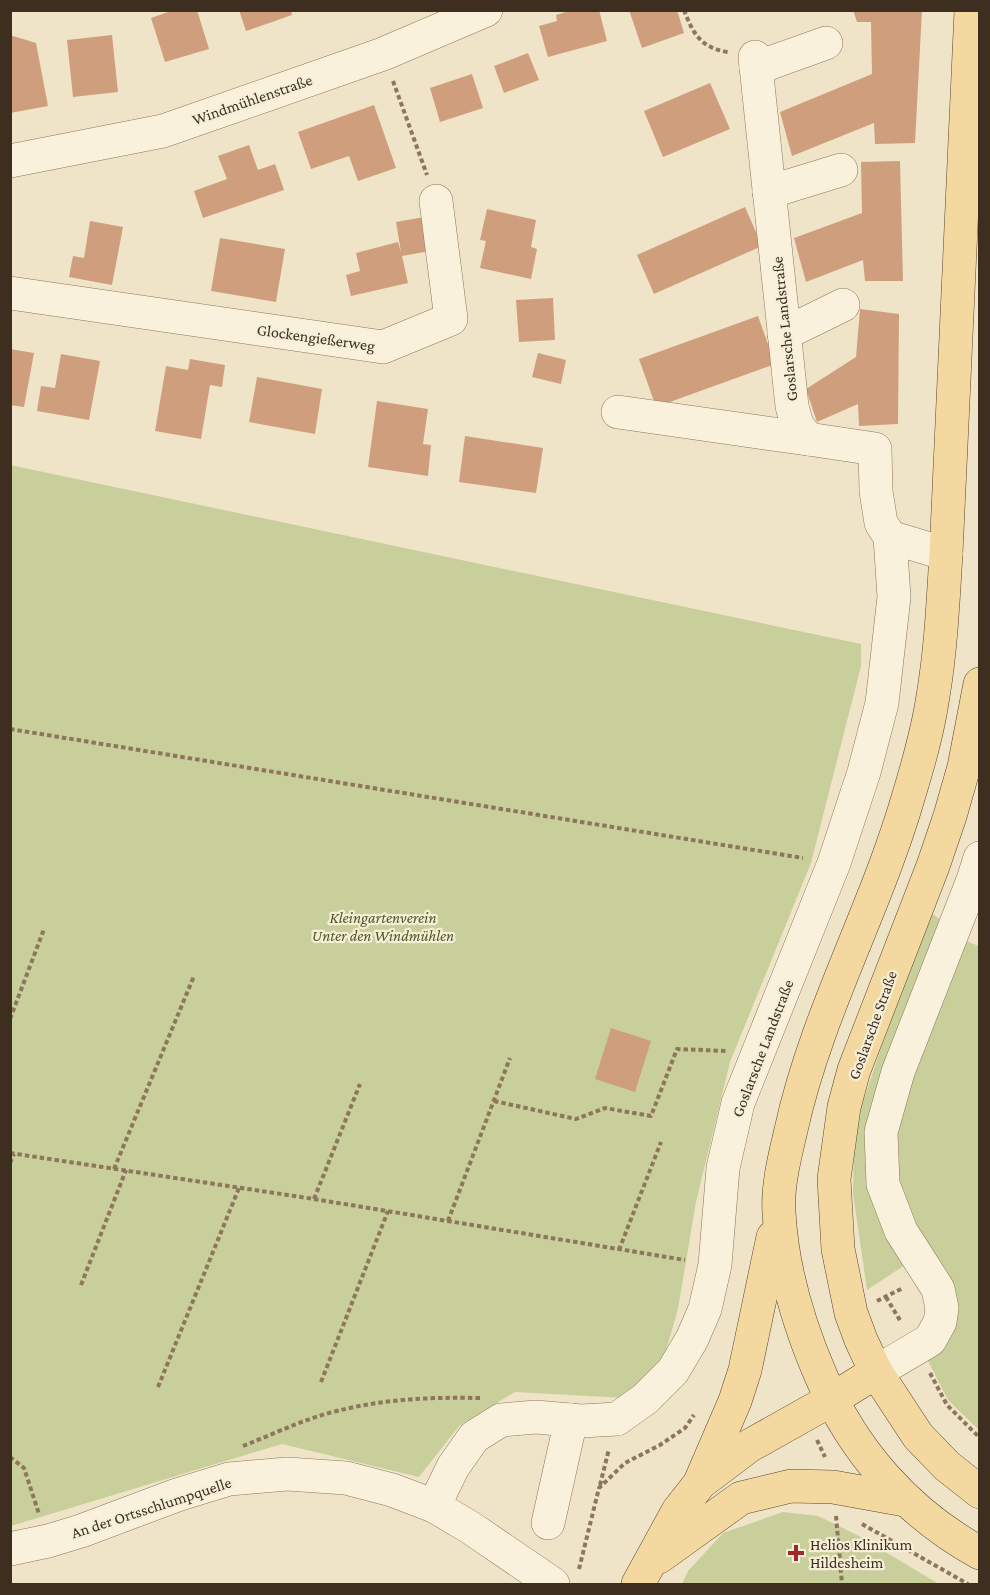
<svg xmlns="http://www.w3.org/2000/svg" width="990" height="1595" viewBox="0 0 990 1595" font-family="'Crimson Pro',serif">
<rect width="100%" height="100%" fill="#f0e4c8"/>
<!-- green -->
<g fill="#c9cf9b">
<path d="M10 465 861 644V666L811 863 730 1062 696 1202 678 1309 663 1361 625 1398 515 1392 460 1425 419 1477 282 1444 11 1526Z"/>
<path d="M931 913 940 919 882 1074 908 1263 867 1290 853 1193 854 1150 861 1108 881 1048Z"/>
<path d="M966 941 979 946V1430L948 1400 927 1359 950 1338 957 1323V1306L911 1223 895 1177 894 1134 927 1035Z"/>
<path d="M783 1512 818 1516 857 1535 939 1584H682L688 1571 723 1533Z"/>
</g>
<!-- building -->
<g fill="#cf9f7d">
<path d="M174 10H197L209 49 165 62 151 18Z"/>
<path d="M239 10H291L292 15 246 31Z"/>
<path d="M573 10H599L607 41 548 57 539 26 557 21 556 15Z"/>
<path d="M629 10H677L684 33 642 48Z"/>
<path d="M853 10H922L915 143 875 144 874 123 792 156 780 112 872 74 871 22H857Z"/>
<path d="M10 35 36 43 48 106 10 113Z"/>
<path d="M112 35 118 92 73 97 67 40Z"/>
<path d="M528 53 539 80 504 93 494 66Z"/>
<path d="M472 74 483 108 440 122 430 88Z"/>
<path d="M710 83 730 129 663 157 644 111Z"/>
<path d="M374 105 396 168 358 181 349 156 311 169 298 132Z"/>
<path d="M249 145 258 170 275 164 284 190 203 218 194 191 227 179 218 156Z"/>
<path d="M900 161 903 281H865L863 260 806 282 794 238 862 213 861 162Z"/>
<path d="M745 207 762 246 654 294 637 255Z"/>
<path d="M487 209 536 220 531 247 537 249 531 279 480 268 486 241 480 240Z"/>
<path d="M424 217 430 251 402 256 408 283 351 296 346 275 360 271 356 253 398 242 401 252 396 222Z"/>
<path d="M90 221 123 227 112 285 69 277 73 256 84 258Z"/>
<path d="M220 238 285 249 276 302 211 291Z"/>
<path d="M553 298 555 340 519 342 516 300Z"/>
<path d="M860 309 899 314 898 424 859 426 858 404 817 422 806 389 856 357Z"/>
<path d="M758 316 775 364 656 407 639 359Z"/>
<path d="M10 349 34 353 24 407 10 405Z"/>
<path d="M538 353 566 360 561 384 532 377Z"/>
<path d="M61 354 100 361 89 420 37 411 41 386 55 388Z"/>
<path d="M190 359 225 365 222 387 210 385 201 439 155 431 166 366 188 370Z"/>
<path d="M257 377 322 389 315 434 249 422Z"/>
<path d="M377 401 428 409 423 444 431 445 428 476 368 467Z"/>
<path d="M465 436 543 448 536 493 459 482Z"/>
<path d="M611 1028 651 1041 635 1092 595 1079Z"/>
</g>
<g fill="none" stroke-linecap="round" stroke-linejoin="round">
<!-- minor casing -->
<g stroke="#8d765c" stroke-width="34">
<g id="minor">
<path d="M756 68 826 43"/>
<path d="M10 161 163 131 383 54 486 10"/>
<path d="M769 192 841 170"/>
<path d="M10 293 383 347 451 319 436 201"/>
<path d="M784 334 843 305"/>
<path d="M618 412 808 439"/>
<path d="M890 537 946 554"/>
<path d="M876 1372 930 1340 940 1322 942 1308 938 1289 901 1231 883 1184 881 1132 898 1072 973 880 980 858"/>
<path d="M434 1506 453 1467 474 1437 501 1420 536 1417 581 1421 617 1419 645 1399 673 1371 692 1339 705 1309 715 1265 723 1168 738 1103 834 863 864 772 882 703 894 597 890 537 881 523 876 491 875 449 808 439 797 425 792 406 755 57"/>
<path d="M548 1523 571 1420"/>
<path d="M10 1549 48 1541 81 1531 177 1495 229 1479 287 1474 346 1478 392 1490 434 1506 471 1528 553 1584"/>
</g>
</g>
<!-- major casing -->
<g stroke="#5b4430" stroke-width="34">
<g id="major">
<path d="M971 10 946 554C943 602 941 649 933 696 928 731 918 765 908 798 875 911 816 1015 791 1130 785 1155 777 1187 779 1212 782 1269 798 1323 821 1376 853 1451 907 1513 980 1553"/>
<path d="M980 684 964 767 950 816 933 866 854 1070 844 1107 834 1179 838 1249 851 1313 861 1340 876 1372 918 1436 947 1466 980 1492"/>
<path d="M701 1480 735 1401 745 1370 773 1237"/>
<path d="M659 1557 741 1498 791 1486 833 1487 905 1500"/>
<path d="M638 1584 678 1511 700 1483 749 1446 831 1400 876 1372"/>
</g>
</g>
<!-- path -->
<g stroke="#8d765c" stroke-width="4" stroke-dasharray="4.5 3" stroke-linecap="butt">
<path d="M684 10C693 34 701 48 728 52"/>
<path d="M393 81 427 175"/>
<path d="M10 729 803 858"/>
<path d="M10 1019 44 929"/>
<path d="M494 1101 576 1119 605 1108 651 1116 677 1049 727 1051"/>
<path d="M10 1153 314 1199 685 1260"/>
<path d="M10 1163 14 1154"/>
<path d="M114 1169 194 976"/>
<path d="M314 1199 360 1084"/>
<path d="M448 1221 510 1058"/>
<path d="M619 1250 661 1142"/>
<path d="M81 1285 126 1170"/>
<path d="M886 1297 901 1322"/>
<path d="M877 1301 903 1288"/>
<path d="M930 1373 947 1405 980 1438"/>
<path d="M321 1382 388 1211"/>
<path d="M158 1387 239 1188"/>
<path d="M817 1440 825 1457"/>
<path d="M243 1446C271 1435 300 1421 329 1413 381 1399 427 1397 480 1398"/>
<path d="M10 1457 24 1468 39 1514"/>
<path d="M600 1485 609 1449"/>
<path d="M836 1516 842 1584"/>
<path d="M862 1524 968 1584"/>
<path d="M579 1569 599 1488 625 1463 660 1445 685 1428 694 1415"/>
</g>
<!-- minor -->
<use href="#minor" stroke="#faf1dc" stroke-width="33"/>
<!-- major -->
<use href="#major" stroke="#f3d9a0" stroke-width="33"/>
</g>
<!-- markers -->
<path fill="#9e2a2b" stroke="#f7eed8" stroke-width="2" d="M793 1544h6v6h6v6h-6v6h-6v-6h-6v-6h6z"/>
<g text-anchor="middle" stroke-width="4.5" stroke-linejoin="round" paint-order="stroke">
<!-- street labels -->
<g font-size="16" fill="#3d2e20" stroke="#f7eed8">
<text transform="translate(252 99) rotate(-19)" y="6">Windmühlenstraße</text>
<text transform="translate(784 329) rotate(-96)" y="6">Goslarsche Landstraße</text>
<text transform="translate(316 337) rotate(8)" y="6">Glockengießerweg</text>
<text transform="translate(872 1025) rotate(-70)" y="6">Goslarsche Straße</text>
<text transform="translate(762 1048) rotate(-69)" y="6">Goslarsche Landstraße</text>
<text transform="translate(151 1507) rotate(-18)" y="6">An der Ortsschlumpquelle</text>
</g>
<!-- park labels -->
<g font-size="16" font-style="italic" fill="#4d5a26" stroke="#f7eed8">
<text x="383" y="923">Kleingartenverein<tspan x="383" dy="18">Unter den Windmühlen</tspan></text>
</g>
<!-- poi labels -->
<g font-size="16" fill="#3d2e20" stroke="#f7eed8" text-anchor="start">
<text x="810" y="1550">Helios Klinikum<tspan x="810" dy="18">Hildesheim</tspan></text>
</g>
</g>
<!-- border -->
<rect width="990" height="1595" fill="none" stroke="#3d2e20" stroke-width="24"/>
</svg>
